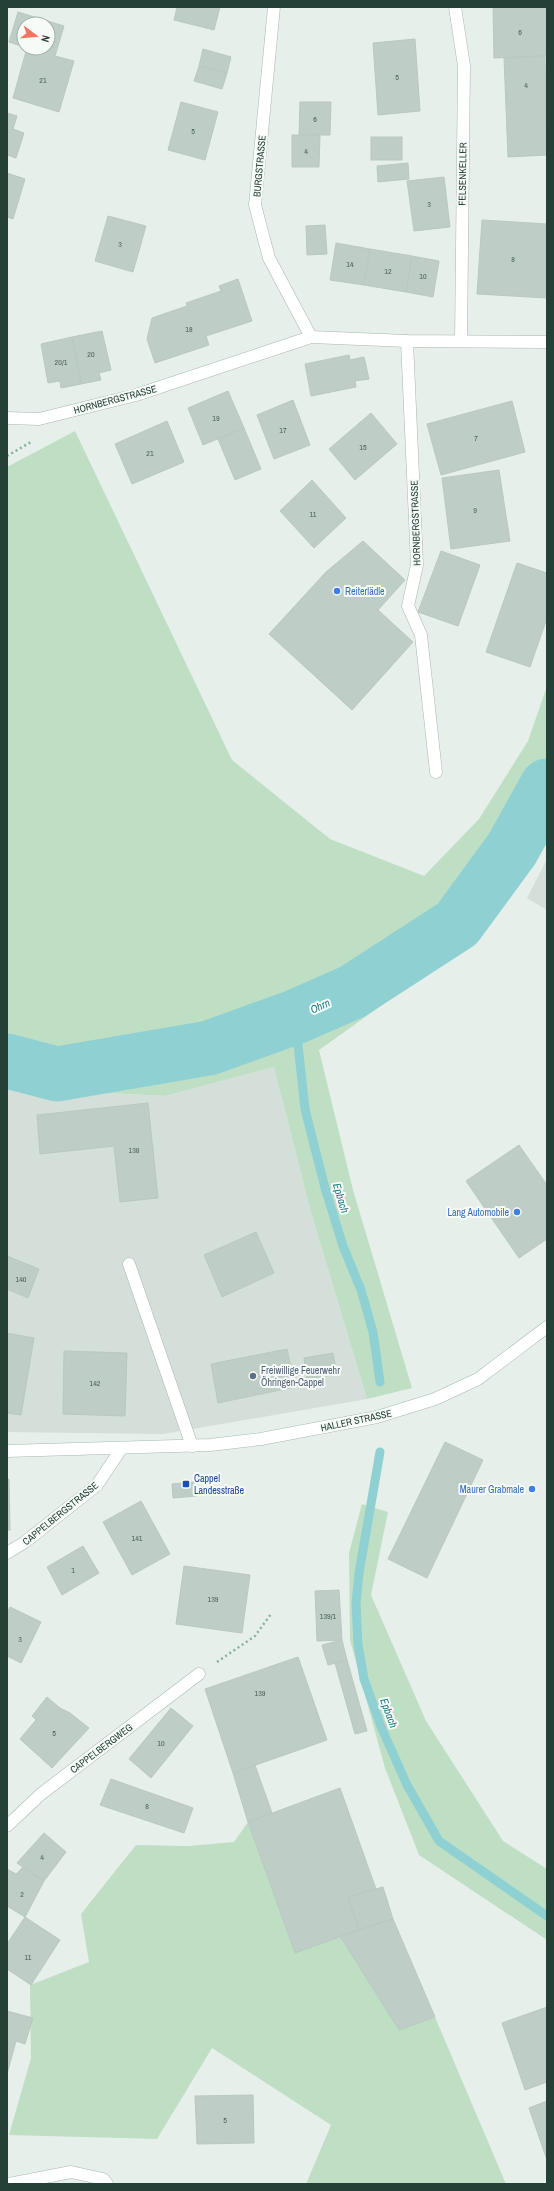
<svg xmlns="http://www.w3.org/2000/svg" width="554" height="2191" viewBox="0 0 554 2191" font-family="'Archivo Narrow',sans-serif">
<rect width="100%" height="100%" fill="#e6efea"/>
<!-- built -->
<g fill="#d4dfd9">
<path d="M547 859V910L527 898Z"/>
<path d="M274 1067 310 1209 367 1399 163 1434 7 1432V1082L34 1089 165 1096Z"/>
</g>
<!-- green -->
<g fill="#bfdfc5">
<path d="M75 431 232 760 330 839 424 876 479 819 528 741 547 686V831L541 845 469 943 319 1050 353 1190 412 1388 367 1399 310 1209 274 1067 165 1096 34 1089 7 1082V467Z"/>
<path d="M362 1504 388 1512 371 1595 426 1721 503 1841 547 1869V1940L419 1855 385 1768 350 1640 349 1553Z"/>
<path d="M248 1822 295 1953 340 1936 399 2030 435 2017 506 2184H306L331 2125 212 2048 157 2139 9 2135 31 2058 30 1985 89 1962 81 1914 136 1845 188 1846 234 1842Z"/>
</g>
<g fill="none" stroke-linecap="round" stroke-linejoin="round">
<!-- stream -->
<g stroke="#8fd0d3" stroke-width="9">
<path d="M295 1017 305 1109 325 1188 343 1246 361 1290 373 1332 380 1382"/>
<path d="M380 1452 359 1573 356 1603 358 1645 364 1679 382 1729 407 1785 439 1841 547 1916"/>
</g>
<!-- river -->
<path stroke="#8fd0d3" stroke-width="55" d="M7 1061 57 1074 209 1048 295 1017 352 992 457 924 512 849 547 786"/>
</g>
<!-- building -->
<g fill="#becdc5" stroke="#b8c9c0">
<path d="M177 7H220L214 30 174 20Z"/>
<path d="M493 7H547V56L494 58Z"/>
<path d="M18 12 64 26 55 56 74 61 59 112 13 98 27 48H48V24H24V47L9 42Z"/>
<path d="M415 39 420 111 378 115 373 43Z"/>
<path d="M203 49 231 57 227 73 199 66Z"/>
<path d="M545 56 547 155 508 157 504 58Z"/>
<path d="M199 66 227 73 222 89 194 81Z"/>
<path d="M181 102 218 112 205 160 168 150Z"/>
<path d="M300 102H331L330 135H299Z"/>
<path d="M7 113 17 116 13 129 24 133 16 158 7 155Z"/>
<path d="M292 135H320L319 167H292Z"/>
<rect x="371" y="137" width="31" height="23"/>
<path d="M408 163 409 179 378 182 377 166Z"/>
<path d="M7 173 25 179 13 219 7 217Z"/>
<path d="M444 177 450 227 414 231 407 181Z"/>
<path d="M108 216 146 226 133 272 95 261Z"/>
<path d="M482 220 547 224V298L477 294Z"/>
<path d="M325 225 327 254 307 255 306 226Z"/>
<path d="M336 243 370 249 364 285 330 280Z"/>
<path d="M370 249 412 256 406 292 364 285Z"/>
<path d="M412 256 439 261 433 297 406 292Z"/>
<path d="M238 279 252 321 206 336 209 345 155 363 147 339 152 318 187 306 186 303 221 291 219 286Z"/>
<path d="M102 331 111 370 99 373 101 380 81 384 72 337Z"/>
<path d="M72 337 81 384 61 388 60 381 48 383 41 344Z"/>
<path d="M349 355 350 360 364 357 369 379 355 381 356 387 311 396 305 364Z"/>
<path d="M228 391 244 428 203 445 188 408Z"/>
<path d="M293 400 310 445 274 459 257 415Z"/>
<path d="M512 401 525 452 441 475 427 424Z"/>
<path d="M371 413 397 444 355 480 329 449Z"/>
<path d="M167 421 184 462 132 484 115 444Z"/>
<path d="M244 428 261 469 235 480 218 439Z"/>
<path d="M499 470 510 541 451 549 442 478Z"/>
<path d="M312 480 346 518 314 548 280 511Z"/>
<path d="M363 541 405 580 378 610 413 642 352 710 269 634 326 572Z"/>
<path d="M441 551 480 565 458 626 418 612Z"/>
<path d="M517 563 547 573V618L530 667 486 652Z"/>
<path d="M148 1103 158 1198 120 1202 114 1146 40 1154 37 1115Z"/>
<path d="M519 1145 547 1185V1239L519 1258 466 1181Z"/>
<path d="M256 1232 274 1273 222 1297 204 1255Z"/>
<path d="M7 1256 39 1269 28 1298 7 1289Z"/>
<path d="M7 1333 34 1338 21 1415 7 1413Z"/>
<path d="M287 1349 295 1387 218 1403 211 1364Z"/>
<path d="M64 1351 127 1353 125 1416 63 1414Z"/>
<path d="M333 1353 337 1374 307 1379 304 1358Z"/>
<path d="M445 1442 483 1460 427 1578 388 1559Z"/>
<path d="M7 1479H9L10 1530H7Z"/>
<path d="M194 1482 196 1496 173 1498 172 1484Z"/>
<path d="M141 1501 170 1554 132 1575 103 1522Z"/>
<path d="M83 1546 99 1573 62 1595 47 1567Z"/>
<path d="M184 1566 250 1575 242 1633 176 1624Z"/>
<path d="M339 1590 342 1640 317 1641 315 1591Z"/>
<path d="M10 1607 41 1622 21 1663 7 1656V1613Z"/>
<path d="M342 1640 347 1660 328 1665 322 1645Z"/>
<path d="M298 1657 327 1740 233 1773 205 1689Z"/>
<path d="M347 1660 367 1731 355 1734 335 1663Z"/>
<path d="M47 1697 60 1708 70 1713 89 1728 52 1768 20 1739 36 1720 32 1716Z"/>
<path d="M171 1708 193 1726 151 1778 129 1759Z"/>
<path d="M255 1765 272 1813 248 1822 233 1773Z"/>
<path d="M111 1779 193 1808 184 1833 100 1805Z"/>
<path d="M340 1788 376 1889 348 1897 359 1930 295 1953 248 1822Z"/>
<path d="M44 1833 66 1852 44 1881 17 1863Z"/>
<path d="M23 1867 44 1881 25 1917 7 1906V1869L16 1874Z"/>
<path d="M383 1887 393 1919 359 1930 348 1897Z"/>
<path d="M25 1917 60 1940 31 1985 7 1969V1944Z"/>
<path d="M393 1919 435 2017 399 2030 340 1936Z"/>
<path d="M547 2007V2082L525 2090 502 2023Z"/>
<path d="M7 2011 33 2018 25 2044 16 2041 7 2074Z"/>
<path d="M253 2095 254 2143 197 2144 195 2096Z"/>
<path d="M547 2101V2160L529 2108Z"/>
</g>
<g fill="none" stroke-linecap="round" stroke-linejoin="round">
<!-- street casing -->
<g stroke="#a8b7b1" stroke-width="13">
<g id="street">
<path d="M274 7 255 205 269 258 311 337"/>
<path d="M455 7 464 66 461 341"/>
<path d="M407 341 417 565 408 606 421 635 436 772"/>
<path d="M7 418 39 419 136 395 311 337 407 341 547 342"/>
<path d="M129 1264 192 1446"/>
<path d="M7 1553 25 1542 97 1485 121 1449"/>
<path d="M7 1826 41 1794 199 1674"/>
<path d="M9 2184 71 2172 103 2179 107 2184"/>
</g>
</g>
<!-- secondary casing -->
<g stroke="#a4bbb0" stroke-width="13">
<path id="secondary" d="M7 1451 210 1445 261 1439 377 1417 435 1399 478 1379 547 1327"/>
</g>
<!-- path -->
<g stroke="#86b2a0" stroke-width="2.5" stroke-dasharray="2 3" stroke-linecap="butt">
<path d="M7 456 31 442"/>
<path d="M217 1662 255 1636 271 1614"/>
</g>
<!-- street -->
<use href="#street" stroke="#fff" stroke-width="12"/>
<!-- secondary -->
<use href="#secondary" stroke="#fff" stroke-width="12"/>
</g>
<!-- markers -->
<g fill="#3f7fe0" stroke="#f7fbf8" stroke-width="1.5">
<circle cx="337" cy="591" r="4"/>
<circle cx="517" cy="1212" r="4"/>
<circle cx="532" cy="1489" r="4"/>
</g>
<circle fill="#5c6f8a" stroke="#f7fbf8" stroke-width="1.5" cx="253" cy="1376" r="4"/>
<rect fill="#1a4fb4" stroke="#f7fbf8" stroke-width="1.5" x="182" y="1480" width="8" height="8" rx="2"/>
<g text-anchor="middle" stroke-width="4" stroke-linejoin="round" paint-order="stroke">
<!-- number labels -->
<g font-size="8" fill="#4a645a">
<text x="520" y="35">6</text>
<text x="397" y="80">5</text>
<text x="43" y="83">21</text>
<text x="526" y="88">4</text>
<text x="315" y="122">6</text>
<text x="193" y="134">5</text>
<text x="306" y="154">4</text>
<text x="429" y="207">3</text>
<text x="120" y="247">3</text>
<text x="513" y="262">8</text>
<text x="350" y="267">14</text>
<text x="388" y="274">12</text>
<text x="423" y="279">10</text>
<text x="189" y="332">18</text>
<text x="91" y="357">20</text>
<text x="61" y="365">20/1</text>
<text x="216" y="421">19</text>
<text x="283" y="433">17</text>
<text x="476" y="441">7</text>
<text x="363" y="450">15</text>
<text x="150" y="456">21</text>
<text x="475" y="513">9</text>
<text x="313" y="517">11</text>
<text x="134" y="1153">138</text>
<text x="21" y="1282">140</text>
<text x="95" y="1386">142</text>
<text x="137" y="1541">141</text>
<text x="73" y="1573">1</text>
<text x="213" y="1602">139</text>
<text x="328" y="1619">139/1</text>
<text x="20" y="1642">3</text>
<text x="260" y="1696">139</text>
<text x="54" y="1736">5</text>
<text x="161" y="1746">10</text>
<text x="147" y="1809">8</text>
<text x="42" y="1860">4</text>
<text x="22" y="1897">2</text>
<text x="28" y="1960">11</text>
<text x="225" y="2123">5</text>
</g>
<!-- street labels -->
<g font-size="10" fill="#244137" stroke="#f7fbf8">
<text transform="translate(259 166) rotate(-85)" y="4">BURGSTRASSE</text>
<text transform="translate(462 174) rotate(-89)" y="4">FELSENKELLER</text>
<text transform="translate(115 399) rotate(-15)" y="4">HORNBERGSTRASSE</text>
<text transform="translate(415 523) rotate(-92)" y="4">HORNBERGSTRASSE</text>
<text transform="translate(356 1420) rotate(-12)" y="4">HALLER STRASSE</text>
<text transform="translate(60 1513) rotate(-39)" y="4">CAPPELBERGSTRASSE</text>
<text transform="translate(101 1748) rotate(-37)" y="4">CAPPELBERGWEG</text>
</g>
<!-- shop labels -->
<g font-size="10" fill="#366cbe" stroke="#f7fbf8" text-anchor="end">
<text x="345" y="595" text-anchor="start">Reiterlädle</text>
<text x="509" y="1216">Lang Automobile</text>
<text x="524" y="1493">Maurer Grabmale</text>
</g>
<!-- service labels -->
<g font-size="10" fill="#4e5e75" stroke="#f7fbf8" text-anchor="start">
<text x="261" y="1374">Freiwillige Feuerwehr<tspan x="261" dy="12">Öhringen-Cappel</tspan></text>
</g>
<!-- transit labels -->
<g font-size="10" fill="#164399" stroke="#f7fbf8" text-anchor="start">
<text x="194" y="1482">Cappel<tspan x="194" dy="12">Landesstraße</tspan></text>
</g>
<!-- water labels -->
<g font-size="11" font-style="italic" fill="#1d787e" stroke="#f7fbf8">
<text transform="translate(320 1006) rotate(-24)" y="4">Ohrn</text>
<text transform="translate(341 1198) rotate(73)" y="4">Epbach</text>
<text transform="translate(389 1713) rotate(70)" y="4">Epbach</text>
</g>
</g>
<!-- border -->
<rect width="554" height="2191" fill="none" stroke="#244137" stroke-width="16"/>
<!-- north arrow -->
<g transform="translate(36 36) rotate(106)"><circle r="19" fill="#f7fbf8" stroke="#a3b1ab"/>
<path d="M0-3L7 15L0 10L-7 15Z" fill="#f27561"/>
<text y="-6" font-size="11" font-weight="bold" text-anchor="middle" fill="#244137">N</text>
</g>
</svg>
